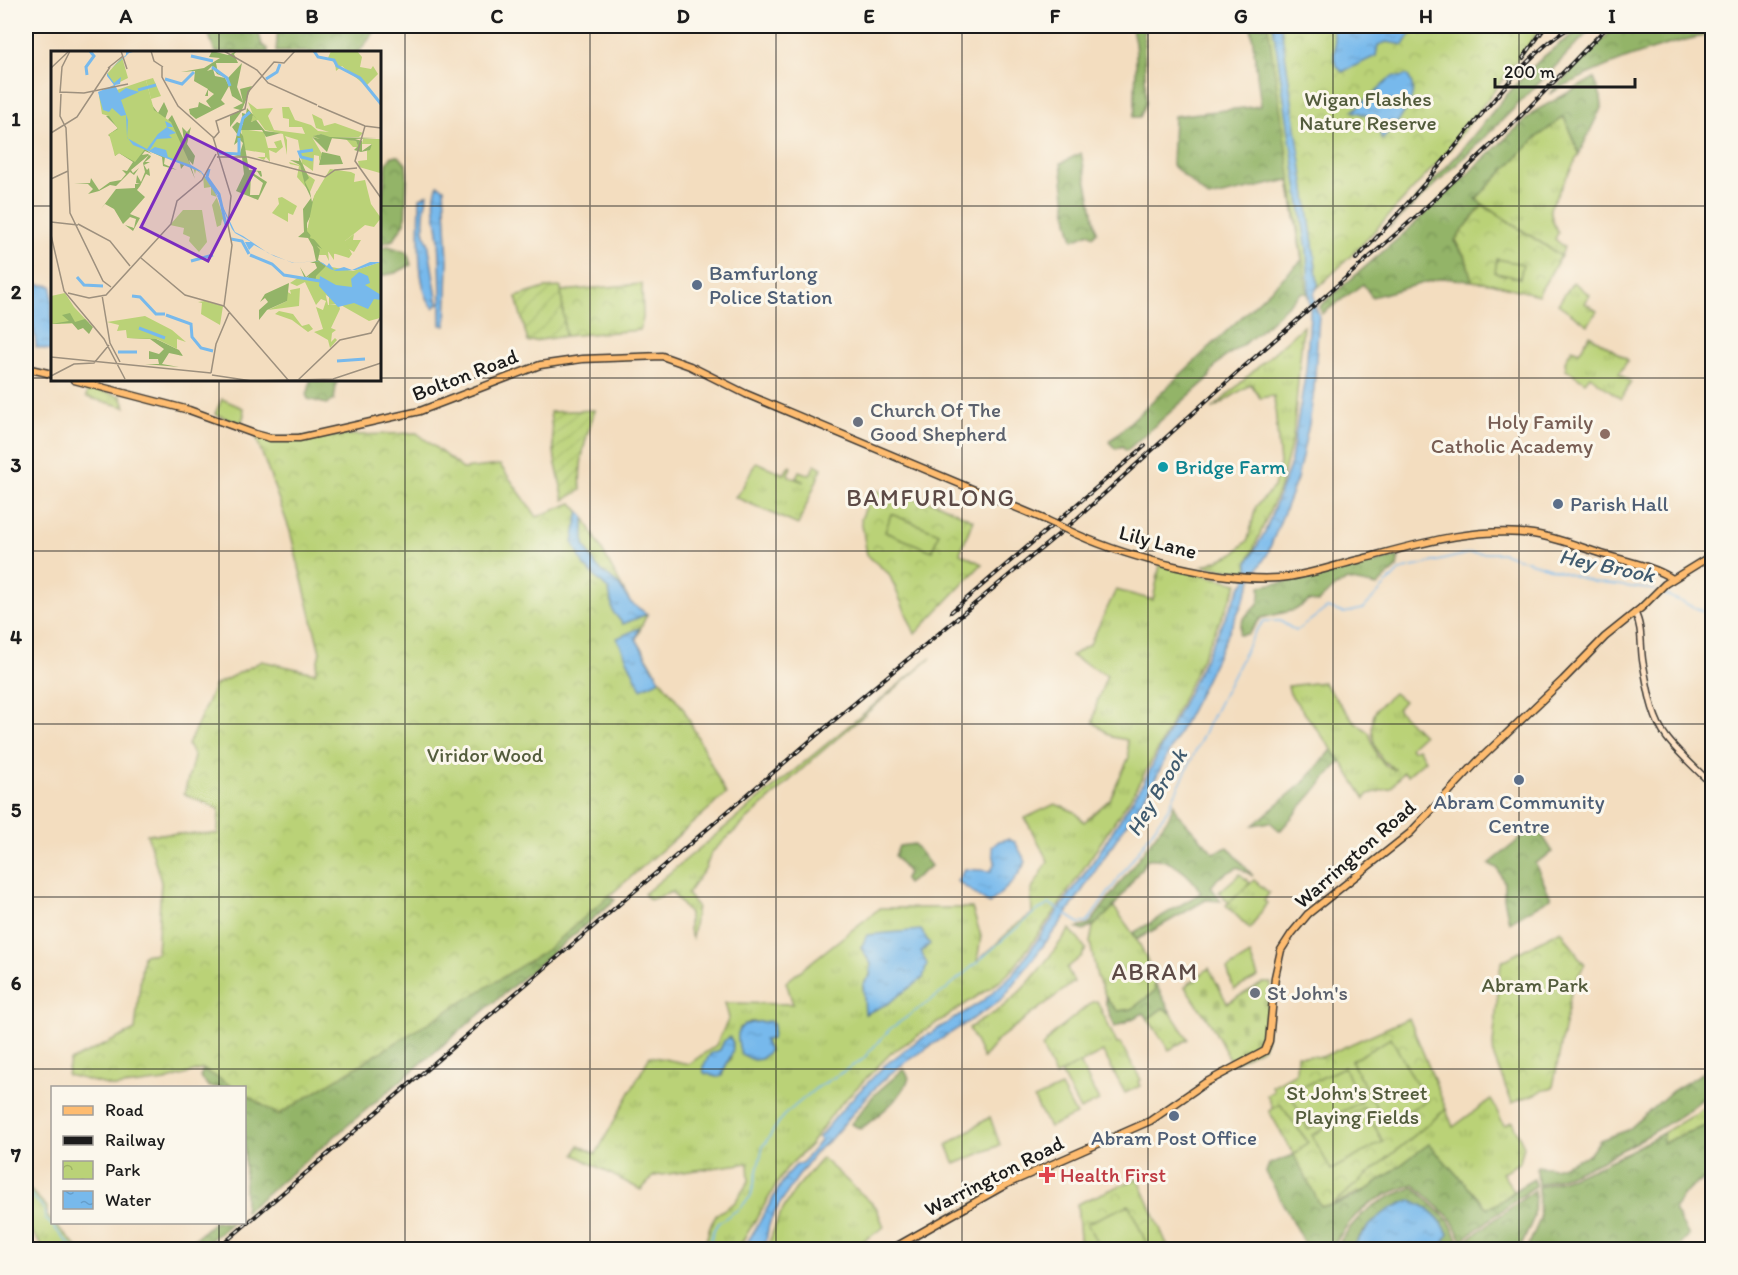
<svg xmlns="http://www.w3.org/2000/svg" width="1738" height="1275" viewBox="0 0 1738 1275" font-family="Itim,sans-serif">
<defs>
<pattern id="grass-tufts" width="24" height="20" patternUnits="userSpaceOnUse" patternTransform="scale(1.5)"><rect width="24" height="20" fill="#bad277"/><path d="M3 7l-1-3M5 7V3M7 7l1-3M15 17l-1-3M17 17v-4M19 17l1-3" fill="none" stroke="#9fb466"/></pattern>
<pattern id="forest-crowns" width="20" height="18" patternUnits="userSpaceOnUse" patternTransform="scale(1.5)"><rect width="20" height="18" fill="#93b468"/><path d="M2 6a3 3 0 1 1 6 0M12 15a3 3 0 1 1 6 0" fill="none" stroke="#779255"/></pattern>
<pattern id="cemetery-stones" width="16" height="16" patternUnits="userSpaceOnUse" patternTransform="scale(1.5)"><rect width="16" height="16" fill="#bad277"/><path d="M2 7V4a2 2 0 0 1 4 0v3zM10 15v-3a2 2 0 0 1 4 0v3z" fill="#9fb466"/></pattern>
<pattern id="park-crowns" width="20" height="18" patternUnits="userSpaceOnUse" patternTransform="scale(1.5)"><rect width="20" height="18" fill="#bad277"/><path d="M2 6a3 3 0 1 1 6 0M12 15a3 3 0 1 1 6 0" fill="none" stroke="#9fb466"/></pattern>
<pattern id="garden-furrows" width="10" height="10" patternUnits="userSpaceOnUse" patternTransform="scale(1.5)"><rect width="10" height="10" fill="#bad277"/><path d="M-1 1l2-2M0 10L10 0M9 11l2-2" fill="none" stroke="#9fb466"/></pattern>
<pattern id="water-ripples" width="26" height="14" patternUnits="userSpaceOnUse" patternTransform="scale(1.5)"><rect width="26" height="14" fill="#77b9ec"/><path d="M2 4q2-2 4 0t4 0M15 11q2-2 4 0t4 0" fill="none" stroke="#669eca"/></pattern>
</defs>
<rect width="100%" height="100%" fill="#fbf7ec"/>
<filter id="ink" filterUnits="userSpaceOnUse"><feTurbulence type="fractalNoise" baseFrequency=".0167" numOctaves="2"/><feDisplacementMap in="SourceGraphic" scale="12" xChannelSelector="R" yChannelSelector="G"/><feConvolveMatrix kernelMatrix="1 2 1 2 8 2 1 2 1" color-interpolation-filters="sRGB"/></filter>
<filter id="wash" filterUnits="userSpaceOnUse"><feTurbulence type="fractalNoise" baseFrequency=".008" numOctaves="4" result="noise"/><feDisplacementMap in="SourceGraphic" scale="24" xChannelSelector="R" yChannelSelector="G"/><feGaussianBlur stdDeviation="1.35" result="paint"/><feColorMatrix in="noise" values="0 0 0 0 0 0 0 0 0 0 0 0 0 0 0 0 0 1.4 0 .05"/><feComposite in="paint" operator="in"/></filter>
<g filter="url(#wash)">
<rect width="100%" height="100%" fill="#f3ddbf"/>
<!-- grass -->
<g fill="url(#grass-tufts)" stroke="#6b774a" stroke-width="1.5" fill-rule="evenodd">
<path d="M1564 117 1579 154 1550 208 1553 222 1558 233 1555 239 1564 247 1561 256 1475 199 1536 138Z"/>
<path d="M1573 282 1590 295 1585 303 1597 311 1588 325 1558 304Z"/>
<path d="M1303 326 1293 437 1280 487 1248 562V572L1203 566 1233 554 1248 540 1256 506 1274 487 1280 464 1274 396 1260 398 1251 384 1212 409Z"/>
<path d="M1590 335 1628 360 1619 374 1631 382 1621 399 1590 376 1585 382 1566 369 1565 361 1572 349 1579 352Z"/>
<path d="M88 388 121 396 125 407 86 397Z"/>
<path d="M756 462 784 474 789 466 791 467 788 474 790 477 804 482 796 478 799 471 810 475 815 464 822 468 798 525 735 497 741 490Z"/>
<path d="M1160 565 1238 583 1159 748 1129 800 1056 910 1013 969 999 982 891 1053 835 1110 810 1145 786 1169 738 1249H704L710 1226 717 1214 735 1202 749 1181 748 1163 654 1176 641 1190 575 1155 579 1145 596 1154 650 1056 689 1064 716 1045 729 1018 725 1003 793 1004 786 982 880 908H972L981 936 977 962 1016 925 1032 914 1031 891 1048 861 1025 818 1055 804 1075 812 1084 822 1110 799 1129 757 1127 740 1112 737 1093 722 1097 702 1107 675 1071 656 1090 644 1116 590 1153 600ZM861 948 923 978 866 1014 863 984 870 976 871 964ZM750 1022H757L769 1051 761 1059 753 1060 740 1028ZM724 1041 733 1042 730 1060 727 1063 723 1072 703 1067 710 1055 720 1050Z"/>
<path d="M931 658 812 760 712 852 705 869 687 894 697 906 692 938 689 930V914L672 892 650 900 644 894Z"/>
<path d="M1323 682 1352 719 1369 733 1377 756 1386 766 1396 770C1392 766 1385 764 1382 759 1373 748 1368 721 1377 709 1381 703 1389 698 1394 693L1404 701 1397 709 1423 735 1410 747 1412 750 1418 748 1425 760 1408 775 1403 772 1391 788 1369 794 1365 799 1341 761 1290 694 1288 686Z"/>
<path d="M1254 880 1269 893 1264 901 1267 903 1250 929 1226 905Z"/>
<path d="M1113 906C1132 931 1153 959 1155 991L1132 1009 1118 1011 1108 1001 1097 977 1090 942 1093 927Z"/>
<path d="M1070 929 1086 949 1082 956 1067 968 1074 982 1000 1038 983 1058 969 1028C978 1022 988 1017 997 1011 1027 990 1048 958 1070 929Z"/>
<path d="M1097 1001 1117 1044 1120 1043 1141 1080 1138 1082 1140 1086 1125 1093 1103 1052 1055 1076 1042 1047 1054 1033 1092 1002Z"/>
<path d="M1163 1008 1171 1013 1188 1039 1169 1050 1148 1019Z"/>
<path d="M1491 1099 1504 1125 1512 1122 1524 1146 1520 1162 1502 1173 1514 1191 1499 1203 1487 1208 1429 1144 1372 1187 1331 1205 1446 1109 1453 1127Z"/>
<path d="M1712 1099V1124L1686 1133 1663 1144V1133L1700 1111Z"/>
<path d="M1280 1103 1308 1142 1294 1155 1269 1111Z"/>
<path d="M990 1117 1000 1145 955 1164 947 1145Z"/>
<path d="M822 1158 876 1207 884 1227 851 1249H767L778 1218 795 1190Z"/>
<path d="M26 1186 47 1207V1216L79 1249H44L31 1231 26 1232Z"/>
</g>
<!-- forest -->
<g fill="url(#forest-crowns)" stroke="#586842" stroke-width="1.5">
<path d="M206 26H257L262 45 268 49V52H215Z"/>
<path d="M278 26H379L359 52H276Z"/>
<path d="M1131 26H1142L1144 32 1146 103 1140 117H1133L1135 109C1134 82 1140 52 1131 26Z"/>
<path d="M1251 26H1273L1310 294 1301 293C1283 309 1265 329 1245 343 1232 353 1214 361 1209 378L1126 451 1122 446 1116 449 1109 442 1302 260 1289 180 1209 198 1172 165 1174 116 1261 106Z"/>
<path d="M1588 26H1594C1528 96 1460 163 1389 228 1412 203 1436 179 1458 154 1497 108 1534 53 1588 26Z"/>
<path d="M1616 26H1712V34C1654 46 1601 65 1549 94Z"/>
<path d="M1594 78 1601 97 1602 106 1579 154 1564 117 1536 138 1476 199 1483 205 1454 241 1466 258 1472 281 1442 278 1372 297 1363 284 1322 314 1320 306 1409 229 1535 111Z"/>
<path d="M1081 153 1097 232 1093 236 1089 233 1073 240 1068 221 1061 163Z"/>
<path d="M392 156H399L406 164 407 175 405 223 393 240 380 244V212L387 163Z"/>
<path d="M388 246 407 252 411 265 395 273 380 276V248Z"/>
<path d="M310 380H337L334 400 326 404 308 399 306 394 309 390Z"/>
<path d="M1399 556 1397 567 1377 586 1347 580 1332 589 1318 602 1309 601 1295 610 1261 618 1248 634 1239 635C1240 631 1240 624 1243 620 1252 604 1262 612 1260 586L1326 575Z"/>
<path d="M1332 750 1341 761 1280 831 1270 822 1253 825 1304 782Z"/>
<path d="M1174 803 1177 813 1214 853 1228 847 1253 876 1238 867 1218 878 1211 887 1221 901 1206 900 1138 939 1133 933 1201 893C1191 874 1169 857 1148 859 1129 883 1112 919 1083 931L1077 928 1089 925 1169 817Z"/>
<path d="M1536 826 1553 852 1535 863 1551 898 1509 922 1504 898V882L1497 868 1489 864Z"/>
<path d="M914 844 931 866 907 884 904 880 908 873 895 856 899 846Z"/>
<path d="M596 885 615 900 245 1212 244 1088 209 1087 200 1077 209 1056Z"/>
<path d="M1154 981 1171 1013 1163 1008 1148 1019 1144 1013 1115 1027 1106 1004 1105 995 1108 1001 1118 1011 1132 1009 1155 991Z"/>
<path d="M1712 1067V1090C1694 1108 1674 1120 1652 1133 1614 1155 1581 1173 1538 1185L1537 1166 1555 1168 1589 1155 1600 1140 1628 1130 1672 1091Z"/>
<path d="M904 1069 909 1078C900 1101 879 1114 861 1129L851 1124 874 1095Z"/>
<path d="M1712 1124V1175C1707 1180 1703 1181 1696 1184 1685 1191 1680 1200 1674 1210L1689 1236 1677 1249H1656V1246L1650 1245 1649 1249H1640L1641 1244 1615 1246 1604 1250 1527 1249 1540 1219 1538 1187C1583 1176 1622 1156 1663 1133V1143L1686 1133Z"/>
<path d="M1429 1144 1487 1208C1505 1202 1517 1187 1534 1179L1535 1186 1462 1240 1451 1219 1414 1184C1371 1199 1354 1209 1332 1249H1307L1266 1172 1269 1164 1294 1155 1321 1206C1361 1204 1396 1166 1429 1144Z"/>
<path d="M1414 1187 1449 1221 1460 1243 1454 1249H1440L1448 1234 1365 1229 1351 1249 1335 1250C1357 1212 1374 1202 1414 1187Z"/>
<path d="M1535 1190 1534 1217 1520 1249H1476L1464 1242Z"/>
<path d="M214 1222 232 1223 199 1249H183Z"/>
</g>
<!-- cemetery -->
<path fill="url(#cemetery-stones)" stroke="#6b774a" stroke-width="1.5" d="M1209 968 1227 1003 1263 983H1271L1266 1039 1263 1048 1232 1064 1212 1026 1185 987Z"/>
<!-- park -->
<g fill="url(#park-crowns)" stroke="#6b774a" stroke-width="1.5">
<path d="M1268 26H1543L1450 149 1357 250 1308 297Z"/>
<path d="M1483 205 1561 256 1538 295 1490 283 1472 281 1466 258 1455 240Z"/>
<path d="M642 284 643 318 640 330 565 336 561 291Z"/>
<path d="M417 433 463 469 500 465 537 517 572 503 584 517 630 602 647 614 636 639 660 679 683 708 726 794 547 950 278 1115 245 1094 244 1088 233 1087 203 1069 165 1081 115 1087 67 1075 70 1061 135 1030 143 955 157 953 161 882 147 834H218L219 809 184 794 194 757 188 745 215 685 262 661 315 673 320 652 290 531 255 434 270 438Z"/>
<path d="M873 490 937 503 973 520 960 553 982 564 915 634 889 574 867 555 861 519Z"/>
<path d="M1561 930 1580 959 1585 964 1572 987 1553 1087 1512 1103 1494 1057 1493 1045 1501 962Z"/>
<path d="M1409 1018 1446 1109 1331 1205 1321 1206 1294 1155 1308 1142 1280 1104 1273 1108 1267 1095 1274 1091 1272 1086 1296 1073 1297 1055 1322 1057Z"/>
<path d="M1138 1178 1169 1249H1081L1077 1204Z"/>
</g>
<!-- garden -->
<g fill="url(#garden-furrows)" stroke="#6b774a" stroke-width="1.5">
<path d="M561 287 565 336 528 342 516 297 545 288Z"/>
<path d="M595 410C586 437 578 462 581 490L564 500 555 460 550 412Z"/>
</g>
<!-- pitch -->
<g fill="#bad277" stroke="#6b774a" stroke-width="1.5">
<path d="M1497 259 1523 264 1520 278 1495 273Z"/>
<path d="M222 399 243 408 244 415 241 424 215 414Z"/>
<path d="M891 514 939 533 932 551 885 532Z"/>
<path d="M1240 874 1250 883 1229 903 1219 892Z"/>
<path d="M1250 955 1258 977 1234 990 1227 969Z"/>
<path d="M1391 1038 1426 1101 1386 1124 1351 1061Z"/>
<path d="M1080 1063 1099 1101 1080 1110 1061 1073Z"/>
<path d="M1344 1067 1361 1102 1308 1129 1290 1093Z"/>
<path d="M1061 1087 1076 1115 1049 1127 1034 1099Z"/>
<path d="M1364 1107 1383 1142 1331 1170 1312 1135Z"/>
<path d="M1129 1205 1149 1249H1100L1087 1223Z"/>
</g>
<!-- water -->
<g fill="url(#water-ripples)" stroke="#4a6a84" stroke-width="1.5">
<path d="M1273 26H1281L1314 250 1318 285 1314 294 1315 307 1319 315 1314 390 1309 424 1297 479 1267 555 1254 574 1241 606 1197 698 1152 785 1062 921 1004 997 988 1009 907 1061 890 1074 872 1091 828 1142C817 1145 776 1208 770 1222 767 1230 767 1238 765 1246L758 1249 743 1250 786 1176 795 1166 803 1162 820 1141 819 1137 846 1105 885 1065 916 1042 983 1001 1014 973 1097 856 1145 780 1241 586 1245 582 1248 572V562L1265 532 1290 466 1306 371 1310 315 1307 251Z"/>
<path d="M1332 26H1416L1404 45 1387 42 1378 45 1376 56 1342 72C1332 61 1334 59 1335 45 1335 39 1333 32 1332 26Z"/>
<path d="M1407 75C1425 96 1396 124 1382 140L1377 122 1366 115 1353 111 1393 76 1400 77Z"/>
<path d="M438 185 444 188 448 261 446 326 441 325C441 297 441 269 439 241 438 224 430 200 438 185Z"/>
<path d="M428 194C424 206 421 231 428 242L438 304 434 308C414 290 420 224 420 198Z"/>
<path d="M26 283 52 286V351L36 347C35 324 25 306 26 283Z"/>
<path d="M579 511 584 517V545L597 567 619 585 630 602 647 614 623 624 613 612 609 590 584 566 573 542Z"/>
<path d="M639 628 636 639 660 680 641 689 617 638Z"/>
<path d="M1008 839 1015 842 1026 862 1013 882 989 904 957 881 965 869 991 871 995 862 992 847 999 841Z"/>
<path d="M921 930 930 944 921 952 927 964 923 978 887 1004 865 1014 863 984 870 976 871 964 861 948 867 935Z"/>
<path d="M770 1021 774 1025 772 1039 764 1040 769 1051 761 1059 753 1060 741 1054C731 1023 744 1023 770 1021Z"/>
<path d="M730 1037C739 1051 725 1062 722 1076L717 1077 704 1073 703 1067 710 1054 720 1050 724 1041Z"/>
<path d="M1411 1200C1428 1207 1441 1218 1448 1234L1440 1249H1351C1368 1225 1382 1209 1411 1200Z"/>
</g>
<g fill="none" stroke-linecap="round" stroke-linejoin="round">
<!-- stream -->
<g stroke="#77b9ec" stroke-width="1.5">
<path d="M1659 592 1712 615"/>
<path d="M1065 914 1079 923H1087L1168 809 1205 731 1255 632 1264 621H1280L1296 631 1327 608 1344 613 1363 609 1400 570 1471 553H1502L1593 582 1655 590"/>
<path d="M26 1190 44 1208 45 1218 75 1250"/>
<path d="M708 1250 713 1231 718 1223 740 1208 751 1196 763 1146 783 1116 815 1089 862 1060 890 1029 944 991 1035 912 1050 904 1062 911"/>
</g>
</g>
</g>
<g filter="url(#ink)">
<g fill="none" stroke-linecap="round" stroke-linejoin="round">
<!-- secondary casing -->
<g stroke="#3c3934" stroke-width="8">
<path id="secondary" d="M1635 613C1643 628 1640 647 1643 663 1648 688 1651 717 1667 738 1680 755 1698 770 1712 785"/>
</g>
<!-- primary casing -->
<g stroke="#3c3934" stroke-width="9">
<g id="primary">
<path d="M26 368 52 374"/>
<path d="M74 380 189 410 255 434 270 438H299L420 411 540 365 582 359 662 356 690 366 746 394 1046 520"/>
<path d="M1076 534C1129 558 1221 582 1279 578 1306 576 1333 566 1358 560 1415 545 1474 526 1533 534 1555 537 1577 546 1599 553 1620 560 1653 566 1671 578"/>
<path d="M890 1250 1007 1184 1150 1121 1205 1083 1265 1051 1269 1041 1275 977 1281 950 1292 933 1308 914 1410 833 1477 762 1563 680 1605 637 1641 608 1665 584 1712 555"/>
</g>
</g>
<!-- secondary -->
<use href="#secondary" stroke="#ffe4c6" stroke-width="5"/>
<!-- primary -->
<use href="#primary" stroke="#febc70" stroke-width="6"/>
<!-- rail casing -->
<g stroke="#1c1c1c" stroke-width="4">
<g id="rail">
<path d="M1523 58 1546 26"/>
<path d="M1356 259C1395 219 1432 176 1467 132 1499 94 1529 52 1572 26"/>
<path d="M951 612 1145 446"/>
<path d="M216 1250 832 722 1071 524 1239 371 1420 213 1511 126 1608 26"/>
</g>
</g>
<!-- rail -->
<use href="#rail" stroke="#fbf7ec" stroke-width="1.5" stroke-dasharray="4.5" stroke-linecap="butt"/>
<!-- primary-bridge casing -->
<g stroke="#3c3934" stroke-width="9" stroke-linecap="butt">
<path id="primary-bridge" d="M1046 520 1076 534"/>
</g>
<!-- primary-bridge -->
<use href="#primary-bridge" stroke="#febc70" stroke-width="6"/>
</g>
</g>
<!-- grid -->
<path fill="none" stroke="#1c1c1c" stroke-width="1.5" stroke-opacity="0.55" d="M219 26V52M405 26V1250M590 26V1250M776 26V1250M962 26V1250M1148 26V1250M1333 26V1250M1519 26V1250M26 206H52M380 206H1712M26 378H52M380 378H1712M219 380V1088M26 551H1712M26 724H1712M26 897H1712M26 1069H1712M219 1222V1250"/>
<!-- markers -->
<g fill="#5c6f8a" stroke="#fbf7ec" stroke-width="2">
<circle cx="697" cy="285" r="6"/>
<circle cx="1558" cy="504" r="6"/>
<circle cx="1519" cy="780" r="6"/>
<circle cx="1174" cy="1116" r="6"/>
</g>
<g fill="#6b7280" stroke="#fbf7ec" stroke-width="2">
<circle cx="858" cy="422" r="6"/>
<circle cx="1255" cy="993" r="6"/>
</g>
<circle fill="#8d6e63" stroke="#fbf7ec" stroke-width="2" cx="1605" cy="434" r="6"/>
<circle fill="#0f9aa8" stroke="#fbf7ec" stroke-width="2" cx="1163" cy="467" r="6"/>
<path fill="#e0444e" stroke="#fbf7ec" stroke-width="2" d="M1044 1166h6v6h6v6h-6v6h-6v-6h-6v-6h6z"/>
<g text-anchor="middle" stroke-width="6" stroke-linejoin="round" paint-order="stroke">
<!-- park labels -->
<g font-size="21" fill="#535c3c" stroke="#fbf7ec">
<text x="1368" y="106">Wigan Flashes<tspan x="1368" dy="24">Nature Reserve</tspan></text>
<text x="485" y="762">Viridor Wood</text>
<text x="1535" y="992">Abram Park</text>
<text x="1357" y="1100">St John's Street<tspan x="1357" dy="24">Playing Fields</tspan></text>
</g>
<!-- service labels -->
<g font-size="21" fill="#4e5e75" stroke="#fbf7ec" text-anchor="start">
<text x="709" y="280">Bamfurlong<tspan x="709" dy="24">Police Station</tspan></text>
<text x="1570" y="511">Parish Hall</text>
<text x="1519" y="809" text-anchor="middle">Abram Community<tspan x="1519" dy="24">Centre</tspan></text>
<text x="1174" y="1145" text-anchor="middle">Abram Post Office</text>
</g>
<!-- street labels -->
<g font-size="21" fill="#1c1c1c" stroke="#fbf7ec">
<text transform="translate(465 375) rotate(-21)" y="7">Bolton Road</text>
<text transform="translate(1158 542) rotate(15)" y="7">Lily Lane</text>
<text transform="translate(1355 854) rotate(-41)" y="7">Warrington Road</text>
<text transform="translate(994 1176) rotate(-27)" y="7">Warrington Road</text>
</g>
<!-- worship labels -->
<g font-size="21" fill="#5b616d" stroke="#fbf7ec" text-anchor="start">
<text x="870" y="417">Church Of The<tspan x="870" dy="24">Good Shepherd</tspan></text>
<text x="1267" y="1000">St John's</text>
</g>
<!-- education labels -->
<g font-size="21" fill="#785e54" stroke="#fbf7ec" text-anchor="end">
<text x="1593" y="429">Holy Family<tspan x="1593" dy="24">Catholic Academy</tspan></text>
</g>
<!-- culture labels -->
<g font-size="21" fill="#0d838f" stroke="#fbf7ec" text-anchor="start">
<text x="1175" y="474">Bridge Farm</text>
</g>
<!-- health labels -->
<g font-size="21" fill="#be3a42" stroke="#fbf7ec" text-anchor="start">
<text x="1060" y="1182">Health First</text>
</g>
<!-- water labels -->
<g font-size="22" font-style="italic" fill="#405b6f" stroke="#fbf7ec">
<text transform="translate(1607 565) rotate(12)" y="8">Hey Brook</text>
<text transform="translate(1156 792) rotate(-59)" y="8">Hey Brook</text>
</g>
<!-- quarter labels -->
<g font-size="24" letter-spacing="1.5" fill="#5c4a46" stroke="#fbf7ec">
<text x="931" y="506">BAMFURLONG</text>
<text x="1155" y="980">ABRAM</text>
</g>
</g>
<!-- overview -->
<g transform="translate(51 51)">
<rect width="330" height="330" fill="#f3ddbf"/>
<path d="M280 0H306L311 6 309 16 320 18 322 15 327 23 315 35 291 15 285 20 284 12 277 7ZM197 51 206 58 222 57 217 65 223 79 254 83 251 76H238V68L232 67 231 56H238L244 69 260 74 267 80 278 81 265 77 261 63 271 68 273 75 284 72 312 82 308 86H282L296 88 305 90 308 96H302L295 88 273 87 276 86 270 83 263 85 269 88 261 86 271 103 268 111V105L263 104 262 120 252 113 253 121 264 129 259 141 246 126 248 115 239 113 238 111 248 114V110L254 130 247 89 234 85 236 89V104L232 83 214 79 207 69 199 71 202 64ZM190 78 213 81 217 97H226L223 91 230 89 232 96 225 102 218 99 219 111 215 106 213 109 206 106H214V102L194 99ZM312 88H330L329 122 308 116 307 110 316 109V100L321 93H311ZM142 116 147 119 153 125 164 141 175 174 171 168 170 174 166 176 161 154 166 146 160 144V136L153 137 152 124 145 119 144 123ZM256 177 294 190 303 183 302 189H310L303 201 296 197 283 203V209L277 200 278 210 275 204H267L266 195 270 198 258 187ZM270 223 277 254H288L289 258 280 277 285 279 281 282 280 291 284 287 286 289 279 297 277 289 263 281 272 278 265 256 272 259 275 250 270 248 265 254 254 231 246 235 239 232 248 226 265 229 261 225ZM249 237 248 255 217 259 236 250 235 240 240 243 239 239ZM14 242 23 256 38 272 0 273V245ZM228 260 242 263 251 275 258 273 262 278 257 281 241 269 224 263Z" fill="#bad277"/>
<path d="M161 0 177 4 186 0 183 3 187 12H165L167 22 177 27 191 12 186 36 192 51 189 38 201 35 190 61 179 76V65L189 59 182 57 192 52 181 45 176 27 166 23 161 15 156 20 162 18 164 25 174 27 178 35 170 49 174 53 145 68 139 63 138 58 147 56 148 51 160 57 155 50 163 43 157 39V45H154L157 38 143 30 144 20 130 21 153 17 169 7 158 6ZM113 51 117 60 113 71 121 77 117 69 121 64 133 89 131 76 136 81 140 76 136 93 144 105 142 114 138 109 144 128 138 114 134 113 130 118 129 112 114 106 113 113 126 119 112 115 111 106 94 98 101 103 94 100 91 104 97 103 98 104 100 105 99 107 94 111H99L93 114 96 119 98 117 99 125 95 123 89 135 86 139 94 146 79 163 89 167 82 180 74 174 83 177 85 168 79 166 72 173 63 158 54 153 50 158 65 138 84 137V133H89L85 132 86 124 90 131 94 121 92 112 98 104 80 119 82 122 88 117 83 124 79 121 65 135 59 134 48 140 37 143 42 138 37 133H23L39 132 40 127 48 139 59 131 70 129 75 123 71 119 76 120 82 111 68 102 64 105 62 88 57 84 67 77 55 65 101 54 107 62ZM196 57 206 68 202 64 200 71 205 69 214 80 230 82 215 86 211 79H188L192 85 198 119 210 120 211 125 210 126 206 120 202 122 216 131 207 149 185 140 193 123 191 106 183 104 189 102 192 92 189 89 183 94 186 83 181 76 186 71 192 74 191 62 195 63ZM200 123 212 132 208 144H199ZM270 83 279 86 326 87 304 88 311 90V100L321 93 319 99 310 101 303 99 307 95 305 90 281 87 276 101 261 86 269 88 262 85ZM271 101 289 105 292 113 268 114ZM248 106 258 127 254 131 259 141 261 151 266 140 274 146 272 153 282 162 291 160V156L298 154 296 163 282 165 267 166 263 158 256 172V179L261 178 259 187 271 191 268 193 271 198 266 195 269 199 267 209 275 215 271 223 275 219 288 224 280 228 270 223 266 225 269 230 256 228 258 225 254 228 249 216 255 226 266 217 264 212H259L265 210 262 196 257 187 247 186 253 181 252 158 260 147 254 134 249 114 239 109 248 110ZM238 232 236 250 216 259 208 269V259L217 251 214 247 209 251 214 243ZM19 262 24 271 34 268 42 276 38 283 32 277 27 279 21 272 0 273 18 270 11 264ZM95 283 128 299 132 305 118 302 111 313 128 316 94 313H108L107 308H98V300L108 303 113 298 99 288 77 287Z" fill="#93b468" fill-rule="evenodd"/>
<path d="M102 27 110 45 100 48 95 29Z" fill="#bad277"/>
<path d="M71 6 77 27 63 34 56 23ZM95 29 103 59 120 71 140 115 94 98 84 111 68 102 64 105 58 83 67 78 58 65 51 63 48 45ZM279 118 300 121 304 123 303 131 314 129 320 153 330 167 323 176 314 174 294 190 301 203 298 207 272 199 256 180 263 145ZM132 159H151L156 191 148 201 138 190 139 186 132 183 133 177 119 174ZM330 211 329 267 318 270 288 253 278 254V246L264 237 265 225 275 215 302 220ZM154 250 172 255 169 274 150 263 151 252 147 251Z" fill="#bad277"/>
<path d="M231 146 246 155 242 164 237 162V171L221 162 228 153 227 147ZM94 265 121 279 135 291 126 288V298L106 288 76 287 75 279 66 280 68 274 56 271Z" fill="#bad277"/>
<path d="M75 0H86L78 2 74 6 58 19 56 22 63 32 70 26 69 33 64 34 68 42 75 37 88 41 70 49 77 69 76 87 96 98 107 83 116 76 114 70 120 73 122 76H116L125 82 118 84 121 87 106 88 98 100 104 96 115 99 117 106 140 114 150 120 161 134 165 141 184 181 192 185 217 202 242 212 266 210 272 212 276 215 278 212 283 219 293 216 301 219 319 211H330L305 219 285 220 279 218 267 210 243 212 223 205 203 194 198 199 194 191H200L184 182 181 178 166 145 150 121 82 94 76 86 75 64 70 65 61 57 58 61 52 59 47 41 63 34 56 25V22L57 20 75 4ZM308 221 317 225 319 232 314 234 330 244V249L323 248 317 258 303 252 287 256 268 235 269 225 285 234 301 236 300 228Z" fill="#77b9ec"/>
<path fill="none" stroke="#77b9ec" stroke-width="3" d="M263 0 267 6 283 9 286 15 309 27 330 53M140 5 162 10M161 16 176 27 179 35M36 24 35 16 43 5 39 0M114 28 131 33 143 21M215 28 226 21 229 13M87 39 105 34M187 85 192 67 199 61M262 99 248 101 250 106 262 109M168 102 188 103V87M158 118 156 126 168 143 175 174M180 188 191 190 198 203M199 204 221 213 233 224 269 230M140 210 162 204M26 226 33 234 52 235M81 245 89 246 105 263H114M115 264 140 273 141 286 150 297 162 300M88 277 114 287M67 301H86M286 310 314 308"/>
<path fill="none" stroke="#9d907e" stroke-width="1.5" d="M70 0 76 18M100 0 103 10 112 16M173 0 206 19 217 32 266 54M111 16V26L127 55 163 87M0 17 17 1M57 17 72 5M211 25 223 11 233 12 244 0M9 41 33 42 77 33M9 42 11 16 19 0M267 55 314 75 330 77M314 75 304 110 330 147M0 82 26 66 59 16M162 86 180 145 177 174 181 194 173 255M162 88 168 81 165 70 194 58 197 41 211 25M166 106H197L274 126 284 119 306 117M17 120 19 162 52 230 60 236M0 128 17 120 15 77 9 65 10 43M0 171 27 174M27 173 59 190 79 215M0 184 13 240 53 288 74 328M90 207 134 244 173 255M17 242 38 247 55 244 120 173 126 150 151 129 165 103M51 244 59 292 69 311M173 255 238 330M0 306 160 322M160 322 165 293 178 262M161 324 201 330 282 328 330 312M0 325 23 313 43 312 58 294M246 330 289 289 320 282 330 266"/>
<path fill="#7b2cbf" fill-opacity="0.15" stroke="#7b2cbf" stroke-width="3" d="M136 84 204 118 157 210 90 176Z"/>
<rect width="330" height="330" fill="none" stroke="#1c1c1c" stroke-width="3"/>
</g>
<!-- margin -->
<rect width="1738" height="1275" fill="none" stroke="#fbf7ec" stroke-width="66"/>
<!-- legend -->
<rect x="51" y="1086" width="195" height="138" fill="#fbf7ec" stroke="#a29f99" stroke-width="1.5"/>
<rect x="63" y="1106" width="30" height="9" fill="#febc70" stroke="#a29f99" stroke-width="1.5"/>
<text x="105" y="1116" font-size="18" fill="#1c1c1c">Road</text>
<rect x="63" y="1136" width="30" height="9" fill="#1c1c1c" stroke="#a29f99" stroke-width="1.5"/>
<text x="105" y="1146" font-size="18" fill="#1c1c1c">Railway</text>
<rect x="63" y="1161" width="30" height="18" fill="url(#park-crowns)" stroke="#a29f99" stroke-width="1.5"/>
<text x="105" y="1176" font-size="18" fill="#1c1c1c">Park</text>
<rect x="63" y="1191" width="30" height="18" fill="url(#water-ripples)" stroke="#a29f99" stroke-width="1.5"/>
<text x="105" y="1206" font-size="18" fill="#1c1c1c">Water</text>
<!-- scale -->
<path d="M1495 78v9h140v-9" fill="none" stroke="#1c1c1c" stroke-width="3"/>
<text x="1504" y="78" font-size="18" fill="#1c1c1c" stroke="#fbf7ec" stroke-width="4.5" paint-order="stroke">200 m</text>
<rect x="33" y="33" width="1672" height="1209" fill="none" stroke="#1c1c1c" stroke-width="2"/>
<g font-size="20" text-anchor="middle" font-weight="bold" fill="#1c1c1c">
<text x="126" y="23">A</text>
<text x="312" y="23">B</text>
<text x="497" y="23">C</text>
<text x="683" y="23">D</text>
<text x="869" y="23">E</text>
<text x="1055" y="23">F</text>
<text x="1241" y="23">G</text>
<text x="1426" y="23">H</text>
<text x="1612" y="23">I</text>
<text x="16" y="126">1</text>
<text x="16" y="299">2</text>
<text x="16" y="472">3</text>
<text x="16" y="644">4</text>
<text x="16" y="817">5</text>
<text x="16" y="990">6</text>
<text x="16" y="1162">7</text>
</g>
</svg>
